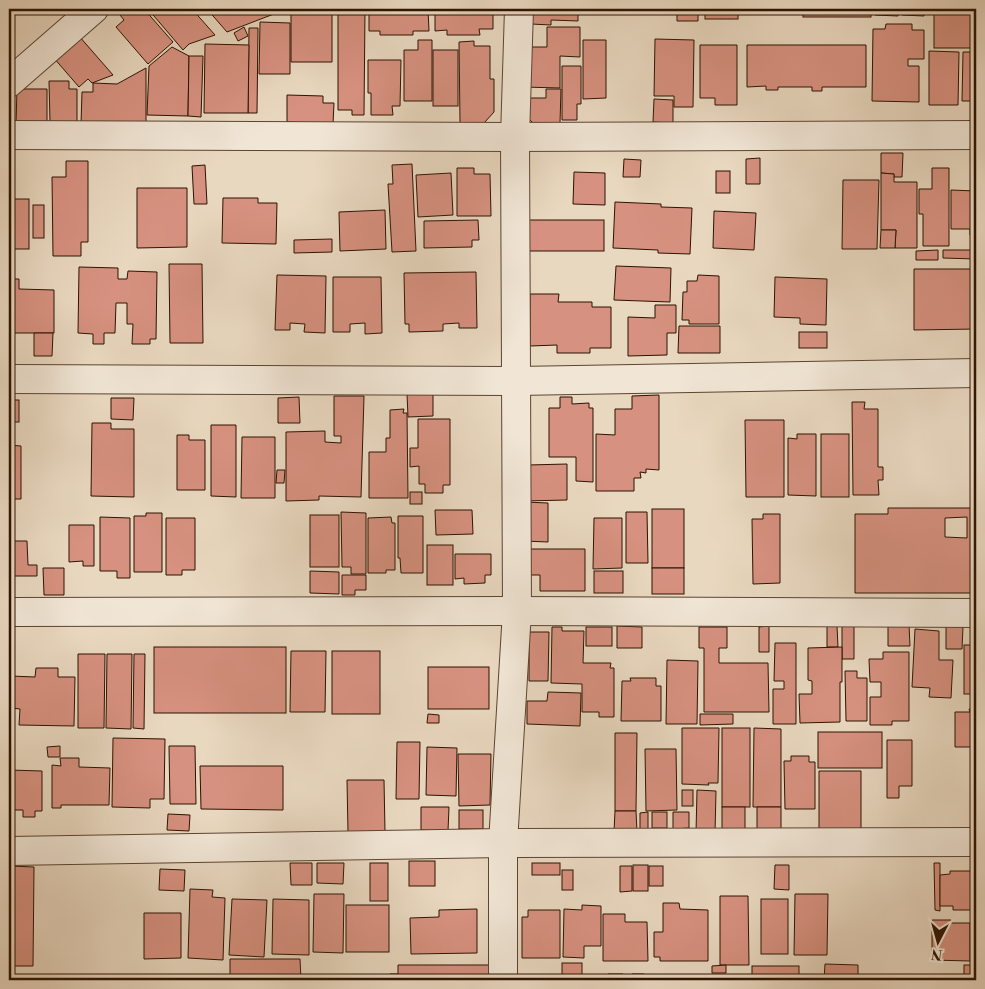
<svg xmlns="http://www.w3.org/2000/svg" width="985" height="989" viewBox="0 0 985 989" font-family="'Libre Bodoni',serif">
<rect width="100%" height="100%" fill="#e9d8c0"/>
<filter id="stains"><feTurbulence type="fractalNoise" baseFrequency=".004" numOctaves="4"/><feColorMatrix values="0 0 0 0 .2 0 0 0 0 .09 0 0 0 0 .02 0 0 0 .5 -.17"/></filter>
<radialGradient id="worn" r=".72"><stop offset=".6" stop-color="#630" stop-opacity="0"/><stop offset="1" stop-color="#630" stop-opacity=".3"/></radialGradient>
<!-- building -->
<g fill="#d79180" stroke="#2d1301" fill-rule="evenodd">
<path d="M118 9H144L173 42 148 64 116 27 124 20 116 10Z"/>
<path d="M148 9H192L215 35 189 44 183 50Z"/>
<path d="M207 9H276L279 12 227 32Z"/>
<path d="M318 9H332V62H291V13H318Z"/>
<path d="M338 9H365L364 115H352V110H338Z"/>
<path d="M369 9H428L429 31H413V35H380V31H369Z"/>
<path d="M435 9H493V29H479L480 35H447V30L435 31Z"/>
<path d="M523 9H578V21L551 20V25L531 24Z"/>
<path d="M665 9H698V21H677V10Z"/>
<rect x="705" y="9" width="33" height="10"/>
<rect x="803" y="9" width="68" height="8"/>
<path d="M875 9H898V16L875 15Z"/>
<path d="M902 9H924V16L902 15Z"/>
<rect x="934" y="9" width="42" height="39"/>
<path d="M260 22 290 23V74H259Z"/>
<path d="M886 24H912V30H924V59H908V66H919V102L872 101 873 29H885Z"/>
<path d="M244 27 248 36 238 41 234 33Z"/>
<path d="M547 27H580V57L560 56V88L523 87 524 47H547Z"/>
<path d="M249 28H258L257 113H248Z"/>
<path d="M79 36 113 75 92 83 88 79 79 87 53 57Z"/>
<path d="M655 39 694 40 693 107H674V96H654Z"/>
<path d="M418 40H432V101H404V50H418Z"/>
<path d="M583 40H606V98L583 99Z"/>
<path d="M474 41V46H490V79H494V112L484 123H460L459 42Z"/>
<path d="M205 44 249 45 248 113H204Z"/>
<path d="M700 45H737V105H715V98H700Z"/>
<path d="M747 45H866V87H822V91H812V87H778V90H766V86L747 87Z"/>
<path d="M172 47 189 56 188 116 147 115 149 66Z"/>
<rect x="433" y="50" width="25" height="56"/>
<path d="M929 51 959 52 958 105H929Z"/>
<path d="M963 52H976V101H962Z"/>
<path d="M189 56H203L201 117 188 116Z"/>
<path d="M368 60H401L400 106H392L393 115H371V93H368Z"/>
<path d="M562 66H581V104H577V120H562Z"/>
<path d="M146 68V124H81L82 92H93V83L117 84Z"/>
<path d="M49 81H69V89H77V122L50 123Z"/>
<path d="M17 89H47V123H16Z"/>
<path d="M546 89H561L560 123H533L523 113V98H546Z"/>
<path d="M287 95 323 96V103H334L333 124 287 122Z"/>
<path d="M654 99 673 100V123L653 122Z"/>
<path d="M881 153H903L902 177H894V174L881 173Z"/>
<path d="M760 158V184H746V159Z"/>
<path d="M624 159 641 160 640 177H623Z"/>
<path d="M66 161H88V242H81V256H53L52 177H66Z"/>
<path d="M412 164 416 251 392 252 388 184H393L392 165Z"/>
<path d="M205 165 207 204H194L192 166Z"/>
<path d="M457 168H474V174H490L491 216H457Z"/>
<path d="M932 168H949V246H923V214H919V189H932Z"/>
<rect x="716" y="171" width="14" height="22"/>
<path d="M574 172 605 173V205L573 204Z"/>
<path d="M451 173 453 215 418 217 416 175Z"/>
<path d="M881 173 894 174V182H917V248H895L896 230H881Z"/>
<path d="M843 180H879L877 249H842Z"/>
<path d="M137 188H187V247L137 248Z"/>
<path d="M951 190 976 191V235H970V229H951Z"/>
<path d="M223 198H258V203H277L276 244 222 243Z"/>
<rect x="9" y="199" width="20" height="50"/>
<path d="M615 202 661 204V207L692 208 690 254 658 253V250L613 248Z"/>
<rect x="33" y="205" width="11" height="33"/>
<path d="M385 210 386 249 340 251 339 212Z"/>
<path d="M714 211 756 213 754 250 713 248Z"/>
<path d="M478 220 479 240H472V247L424 248V221Z"/>
<rect x="524" y="220" width="80" height="31"/>
<path d="M881 230H896L895 248H880Z"/>
<path d="M332 239V252L294 253V240Z"/>
<path d="M938 250V260H916V251Z"/>
<path d="M943 250H976V259L943 258Z"/>
<path d="M169 264H202L203 343H170Z"/>
<path d="M616 266 671 268 670 302 614 300Z"/>
<path d="M79 267 118 268V279H127L128 271 157 272 156 339H150V344H132L133 324H127V303H116L115 333H104V344H93V334L78 333Z"/>
<path d="M914 269H976V329L914 330Z"/>
<path d="M476 272 477 328H459V323L443 324V331L409 332V324H405L404 273Z"/>
<path d="M277 275 326 276 325 333 304 332 305 324 290 323V330H275Z"/>
<path d="M698 275 719 276V324H689V320H682L683 292H687V281H697Z"/>
<path d="M333 277H381L382 333 365 334V323L350 324V332H333Z"/>
<path d="M775 277 827 279 826 325 800 324V318L774 317Z"/>
<path d="M9 279H19V289L54 290V333H9Z"/>
<path d="M530 294H559L558 302H592V307H611V348H590V353H557V345L530 346Z"/>
<path d="M655 305H676V333H667V355L628 356V317L655 318Z"/>
<path d="M679 326H720V353H678Z"/>
<rect x="799" y="332" width="28" height="16"/>
<path d="M34 333H53L52 356H34Z"/>
<path d="M407 394H433V416L408 417Z"/>
<path d="M659 395V470L646 469V473L640 472 641 478H634V491H596V434L615 435V409H632V396Z"/>
<path d="M334 396H364L361 497 319 496V500L286 501V432L325 431V442L341 443V436H334Z"/>
<path d="M299 397 300 423H278V398Z"/>
<path d="M560 397H572V404L589 403V408H593V482L576 481V457H549V408H560Z"/>
<path d="M111 398H134L133 420 111 419Z"/>
<rect x="9" y="400" width="10" height="22"/>
<path d="M852 402H865L864 409H878V467H883V480H878L879 495H853Z"/>
<path d="M404 409 403 413H407L408 498H369V452H386V438H390V410Z"/>
<path d="M418 419H450V485H443V493H425V484H419V466L410 467V448H418Z"/>
<path d="M745 420H784V497H746Z"/>
<path d="M92 423H111V429H134V497L91 496Z"/>
<path d="M211 425H236V497L211 496Z"/>
<path d="M797 434H816V496L788 495V438L797 439Z"/>
<rect x="821" y="434" width="28" height="63"/>
<path d="M177 435H189V440H205V490H177Z"/>
<path d="M242 437H275V498H241Z"/>
<path d="M9 445 21 446V499H9Z"/>
<path d="M567 464V500L523 501 528 465Z"/>
<path d="M277 470H285L284 483H276Z"/>
<rect x="410" y="492" width="12" height="12"/>
<path d="M524 502 548 503V542L524 541Z"/>
<path d="M888 508H976V593H855V514H888ZM967 517V538L945 537V518Z"/>
<rect x="652" y="509" width="32" height="59"/>
<path d="M435 510H472L473 534 436 535Z"/>
<path d="M341 512 366 513V574H351V567H342Z"/>
<path d="M626 512H647L648 563H626Z"/>
<path d="M146 513H162V572H134V516H146Z"/>
<path d="M763 514H780V583L753 584 752 519H763Z"/>
<rect x="310" y="515" width="29" height="52"/>
<path d="M398 516H423V573H401L400 558H398Z"/>
<path d="M100 517 130 518V578H117V571H100Z"/>
<path d="M391 517 392 523H395V570H386V573H368V518Z"/>
<path d="M166 518H195V570H182V575H166Z"/>
<path d="M594 518H622V568L593 569Z"/>
<path d="M69 525H94V566H83V561L69 562Z"/>
<path d="M9 541H27L28 565H37V576H9Z"/>
<rect x="427" y="545" width="26" height="40"/>
<path d="M530 549H585V591H540V575H530Z"/>
<path d="M455 554H491V575H485V583L464 584V578L455 579Z"/>
<path d="M43 568H64V595H44Z"/>
<rect x="652" y="568" width="32" height="26"/>
<path d="M310 571 339 572V594L310 593Z"/>
<rect x="594" y="571" width="29" height="22"/>
<path d="M342 575H366V590H355V595H342Z"/>
<path d="M854 625V659H842V626Z"/>
<path d="M888 625H909L910 646H888Z"/>
<path d="M617 626 642 627V648H617Z"/>
<path d="M769 626V652H759V627Z"/>
<path d="M827 626H837L838 647H827Z"/>
<path d="M946 626 963 627 962 649H946Z"/>
<path d="M552 627H562V631H584L583 663H611L610 668H614V717H599V712H582V684L551 683Z"/>
<rect x="586" y="627" width="26" height="19"/>
<path d="M699 627H727V648H719V663H768L769 712H704V648H699Z"/>
<path d="M915 629 939 631V660H953L951 698 929 697 930 688 912 687Z"/>
<path d="M529 632H549L548 681H529Z"/>
<path d="M775 643H796V724H773V689H784V681H774Z"/>
<rect x="964" y="645" width="12" height="49"/>
<rect x="154" y="647" width="132" height="66"/>
<path d="M842 647V682H840V722L800 723 799 694H812V681L808 680V648Z"/>
<path d="M291 651H326L325 712H290Z"/>
<rect x="332" y="651" width="48" height="63"/>
<path d="M883 652H909V721H892V725H870V697H881V682H870L869 659H883Z"/>
<path d="M78 654H105L104 728H78Z"/>
<path d="M107 654H132L131 729 106 728Z"/>
<path d="M134 654H145L144 729 133 728Z"/>
<path d="M667 660 698 661 697 724H666Z"/>
<rect x="428" y="667" width="61" height="42"/>
<path d="M36 668H58V677H75L74 726 19 725 20 709 11 708V676L35 677Z"/>
<path d="M845 671H857V678H867V721H846Z"/>
<path d="M630 678H656V686H661V721H621L622 681H631Z"/>
<path d="M548 692 581 693 580 726 527 724V701H547Z"/>
<path d="M969 709H976V747H955V712H970Z"/>
<path d="M428 714 439 715V723H427Z"/>
<path d="M700 714H733V724L700 725Z"/>
<path d="M682 728H719L718 783H708L709 785 682 784Z"/>
<rect x="722" y="728" width="28" height="79"/>
<path d="M754 728 781 729V807H753Z"/>
<rect x="818" y="732" width="64" height="36"/>
<path d="M615 733H637L636 811H615Z"/>
<path d="M113 738 165 739 164 799H150V808L112 807Z"/>
<path d="M887 740H912V786H899V798H887Z"/>
<path d="M397 742H420L419 799H396Z"/>
<path d="M60 746V757H48L47 747Z"/>
<path d="M169 746H195L196 804H170Z"/>
<path d="M427 747 457 748 456 796 426 795Z"/>
<path d="M645 749H676L677 810 646 811Z"/>
<path d="M458 754H491L490 805 459 806Z"/>
<path d="M791 756H809V762H815V809H785L784 761H791Z"/>
<path d="M60 758H79V767L110 768 109 805H61V808H52V765L61 766Z"/>
<path d="M200 766H283V810L201 809Z"/>
<path d="M9 770 42 771V811H35V817H23V810H9Z"/>
<path d="M819 771H861V831L819 830Z"/>
<path d="M347 780H384L385 832H348Z"/>
<rect x="682" y="790" width="11" height="16"/>
<path d="M697 790 716 791 715 833H696Z"/>
<path d="M421 807H449L448 831 421 830Z"/>
<rect x="722" y="807" width="23" height="25"/>
<path d="M757 807H781V831L757 830Z"/>
<rect x="459" y="810" width="24" height="19"/>
<path d="M615 811H636L637 832H614Z"/>
<path d="M648 812V829H640V813Z"/>
<rect x="652" y="812" width="15" height="16"/>
<path d="M673 812H689V828L673 829Z"/>
<path d="M168 814 190 815 189 831 167 830Z"/>
<rect x="409" y="861" width="26" height="25"/>
<path d="M290 863H312V885H291Z"/>
<path d="M317 863H344L343 884 317 883Z"/>
<rect x="370" y="863" width="18" height="38"/>
<rect x="532" y="863" width="28" height="12"/>
<path d="M934 863H940V911L935 910Z"/>
<rect x="633" y="865" width="15" height="26"/>
<path d="M775 865H789V890L774 889Z"/>
<path d="M10 866 34 867 33 966H9V876H10Z"/>
<path d="M620 866H632V891L620 892Z"/>
<rect x="649" y="866" width="14" height="20"/>
<path d="M160 869 185 870 184 891 159 890Z"/>
<rect x="562" y="870" width="11" height="20"/>
<path d="M950 871H976V910H953V906H940V875L950 874Z"/>
<path d="M190 889 213 890 212 897 225 898 223 960 188 958Z"/>
<path d="M314 894H344L343 953 313 952Z"/>
<path d="M795 894H828L827 955H794Z"/>
<path d="M720 896H748L749 965H720Z"/>
<path d="M232 899 267 900 264 957 229 955Z"/>
<path d="M273 899 309 900V955L272 954Z"/>
<rect x="761" y="899" width="27" height="55"/>
<path d="M663 903H679L680 909 708 910V961H660V957H654V932H663Z"/>
<rect x="346" y="905" width="43" height="47"/>
<path d="M582 905 601 906V946H584V958L563 957 564 909 582 910Z"/>
<path d="M477 909V953L411 954 410 918 439 917V910Z"/>
<path d="M528 910H560V958H522V917H528Z"/>
<path d="M144 913H181V958L144 959Z"/>
<path d="M603 914H625V922H647L648 961H603Z"/>
<path d="M932 920H951V923H970V961L932 960Z"/>
<path d="M976 928V962H972V931L976 930Z"/>
<path d="M230 959H300L301 980H230Z"/>
<rect x="562" y="963" width="20" height="17"/>
<path d="M825 964 858 965V980H824Z"/>
<path d="M398 965H490L489 980H390V974H398Z"/>
<path d="M726 965V973H712V966Z"/>
<rect x="964" y="965" width="12" height="15"/>
<rect x="752" y="966" width="47" height="14"/>
<path d="M608 974H623V979L626 978V980H605V978H608Z"/>
<path d="M632 974H644V978L647 979V980H629V978H632Z"/>
<path d="M750 977V980H713V978Z"/>
<path d="M103 978V980H50V979Z"/>
<rect x="522" y="979" width="36" height="1"/>
<rect x="653" y="979" width="32" height="1"/>
</g>
<g fill="none" stroke-linecap="round" stroke-linejoin="round">
<!-- street casing -->
<g stroke="#5c4431" stroke-width="30">
<g id="street">
<path d="M9 83 94 9"/>
<path d="M9 135 515 137 976 135"/>
<path d="M9 379 517 381 976 373"/>
<path d="M9 612 517 611 976 613"/>
<path d="M9 851 503 843 976 842"/>
<path d="M503 980V843L517 611 515 137 519 9"/>
</g>
</g>
<!-- street -->
<use href="#street" stroke="#f1e6d6" stroke-width="28"/>
</g>
<!-- margin -->
<rect width="985" height="989" fill="none" stroke="#e9d8c0" stroke-width="30"/>
<rect x="10" y="10" width="965" height="969" fill="none" stroke="#2d1301" stroke-width="2.5"/>
<rect x="15" y="15" width="955" height="959" fill="none" stroke="#2d1301"/>
<!-- north arrow -->
<g transform="translate(938 942) rotate(186)" stroke="#f1e6d6" stroke-width="4" paint-order="stroke">
<path d="M0-4L9 19L0 12L-9 19Z" fill="#2d1301"/>
<text y="-8" font-size="14" font-weight="bold" text-anchor="middle" fill="#2d1301">N</text>
</g>
<rect width="100%" height="100%" filter="url(#stains)"/>
<rect width="100%" height="100%" fill="url(#worn)"/>
</svg>
